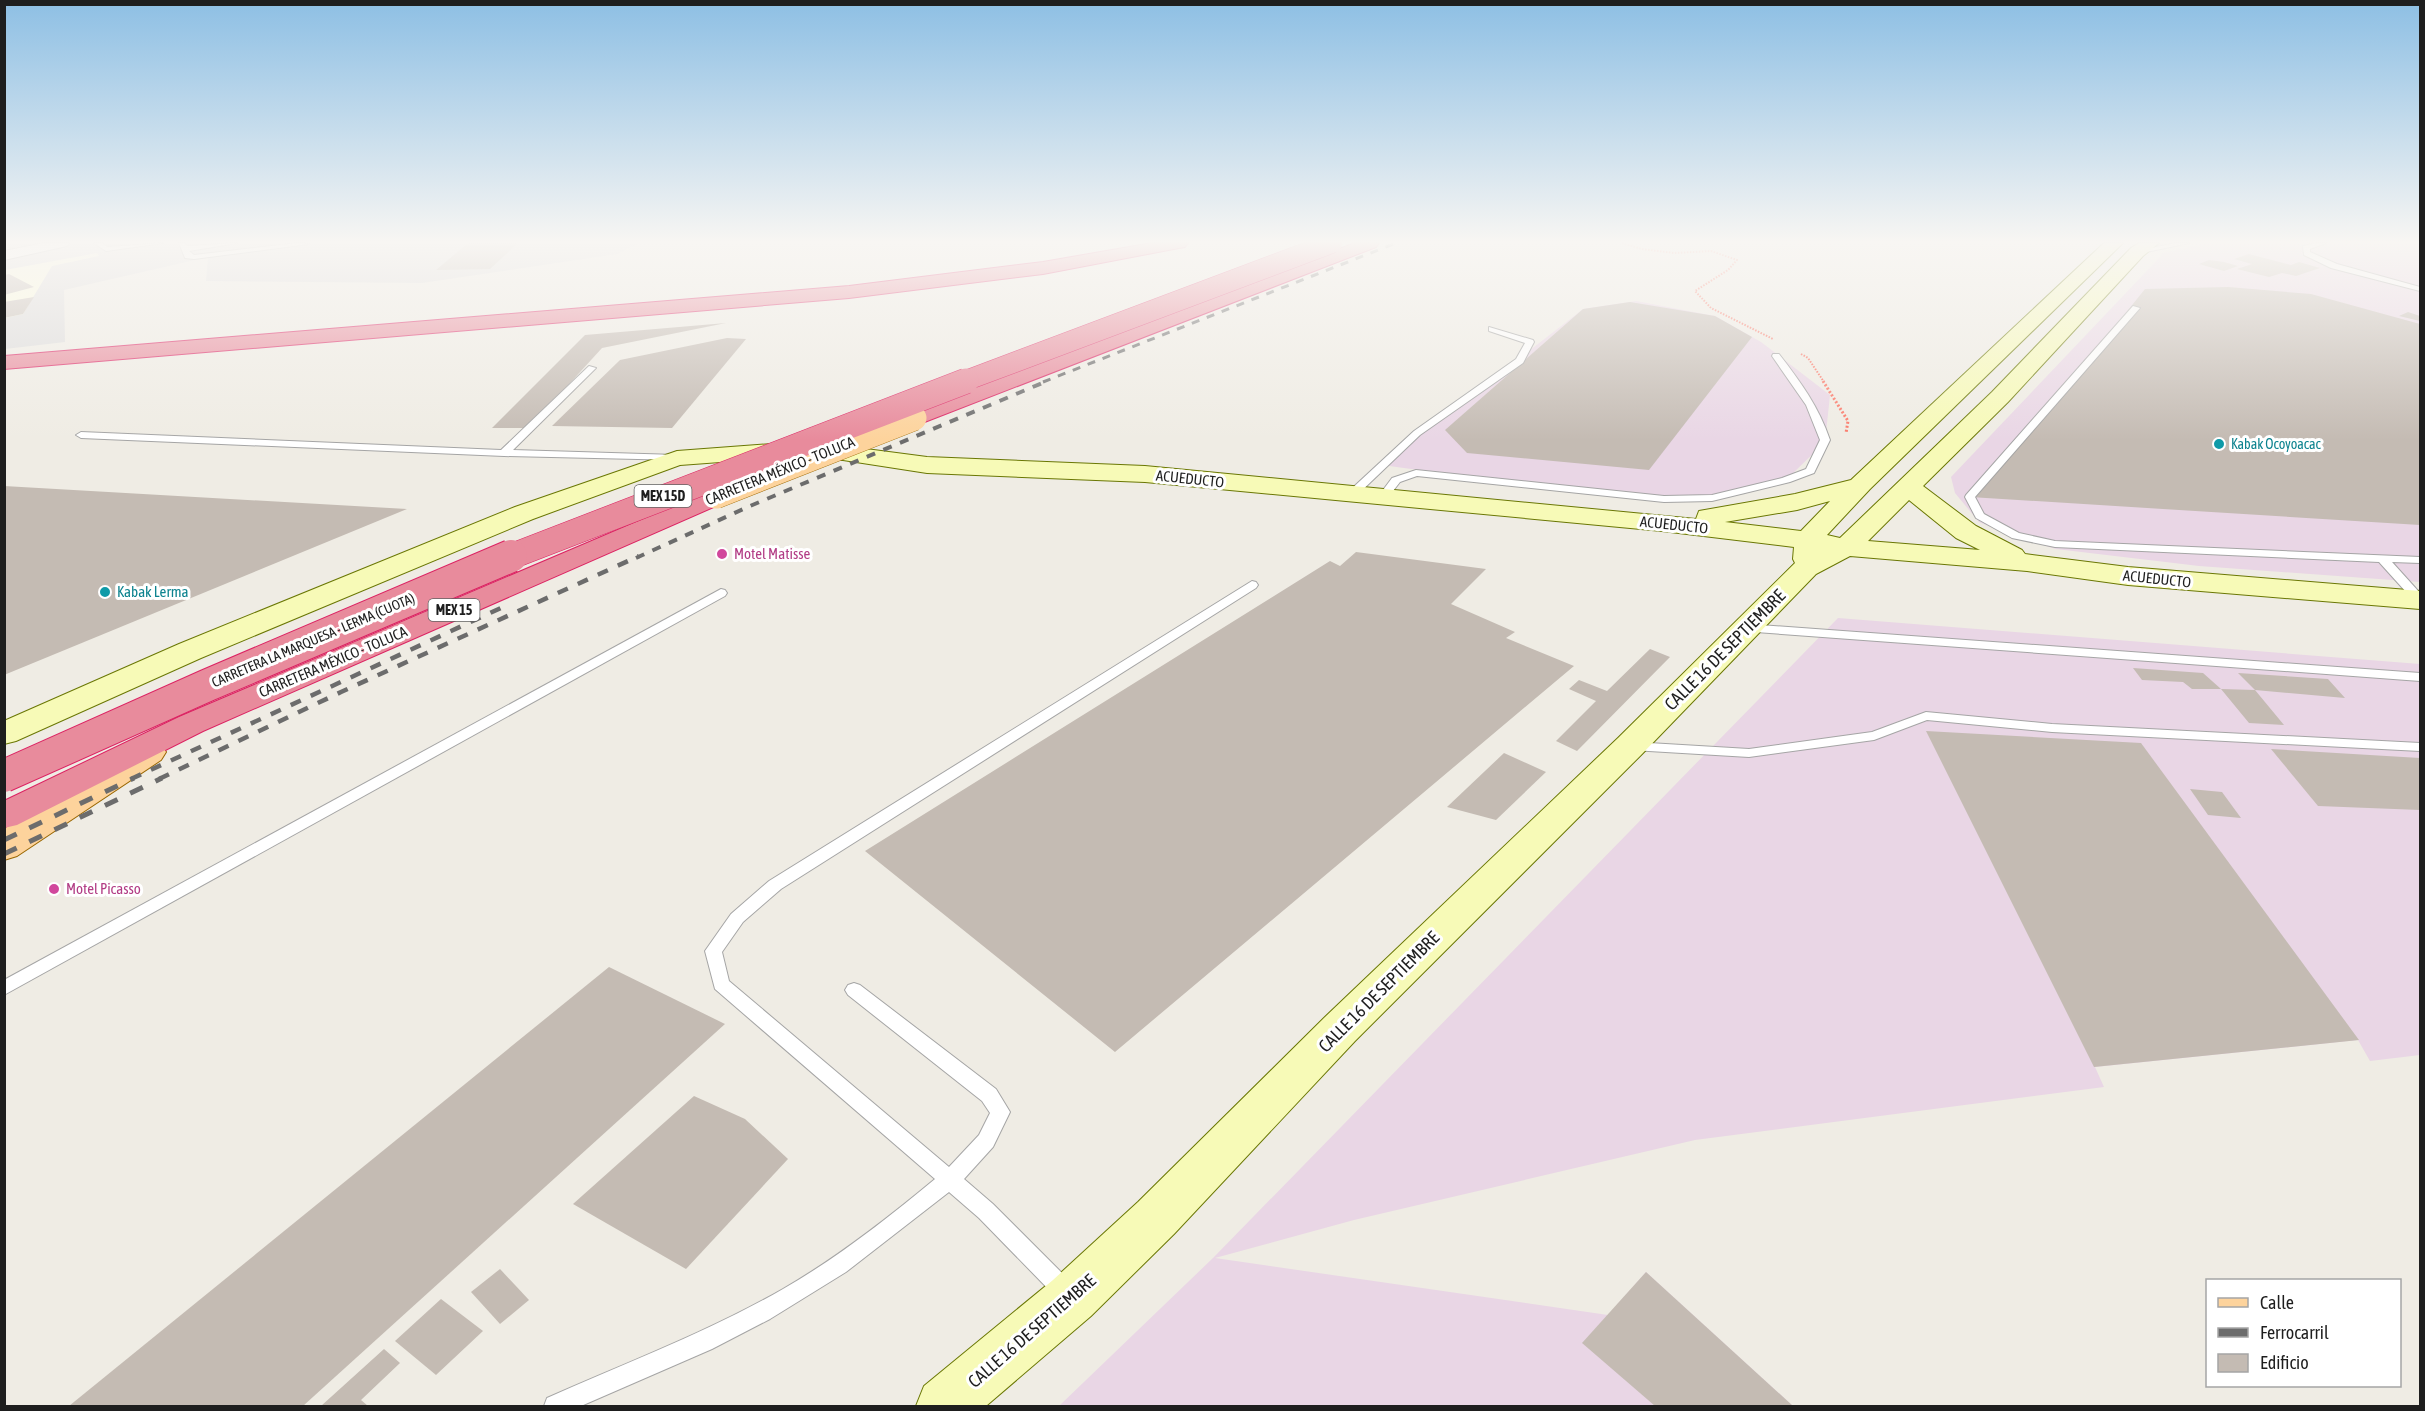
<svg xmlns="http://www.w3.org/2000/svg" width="2425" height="1411" viewBox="0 0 2425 1411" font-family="'Asap Condensed',sans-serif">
<rect width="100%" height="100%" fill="#efece4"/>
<!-- residential -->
<path fill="#dcdbdb" d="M4 243H124L126 248 178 243H640L617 254 422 283 206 281 208 257 64 290 65 342 5 349Z"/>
<!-- industrial -->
<g fill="#e9d6e5">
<path d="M2208 243H2420V582L2199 566 2056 549 2013 536 1979 522 1955 493 1951 477 2161 256 2162 253Z"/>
<path d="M1636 301 1715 316 1761 342 1830 395 1825 442 1786 480 1697 499 1506 482 1382 465 1583 309Z"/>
<path d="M1838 618 2420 664V1055L2370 1061 2358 1040 2095 1067 2104 1087 1695 1140 1354 1220 1215 1258 1608 1315 1646 1272 1793 1406H1059L1213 1258Z"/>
</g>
<!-- education -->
<path fill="#ffffde" d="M97 253 99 256 52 266 23 314 5 318V270Z"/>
<!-- building -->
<g fill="#c4bbb3">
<path d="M468 243H518L490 269 436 270Z"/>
<path d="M2249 254 2291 265 2299 262 2320 268 2296 276 2282 273 2269 277 2237 269 2252 264 2234 259Z"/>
<path d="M2209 260 2224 262 2238 266 2224 271 2199 264Z"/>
<path d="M9 274 34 287 4 295V275Z"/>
<path d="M2228 287 2311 294 2420 324V525L1970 497 2063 391 2145 289Z"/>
<path d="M34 297 23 314 4 318V302Z"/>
<path d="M1630 302 1715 316 1752 337 1649 470 1467 453 1445 430 1583 309Z"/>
<path d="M2408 312 2420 316V321L2399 316Z"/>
<path d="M726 323 602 348 529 428H492L585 335Z"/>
<path d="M727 338 746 339 672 428 552 426 620 360Z"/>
<path d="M4 486 407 509 4 675Z"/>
<path d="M1356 552 1486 569 1451 604 1515 632 1506 638 1574 666 1115 1052 865 851 1330 561 1340 566Z"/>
<path d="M1650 649 1670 657 1577 751 1556 741 1596 701 1569 689 1579 680 1607 691Z"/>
<path d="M2133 668 2203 673 2221 689H2192L2183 682 2142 680Z"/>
<path d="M2238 673 2328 679 2345 698 2255 690 2284 725 2249 723 2221 689 2255 690Z"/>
<path d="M1926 731 2141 743 2359 1040 2094 1067Z"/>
<path d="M2271 749 2420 758V810L2318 806Z"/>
<path d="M1504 753 1546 772 1496 820 1447 807Z"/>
<path d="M2190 789 2222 792 2241 818 2208 815Z"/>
<path d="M609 967 725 1024 303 1406H69Z"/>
<path d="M694 1096 745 1119 788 1159 686 1269 573 1204Z"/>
<path d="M500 1269 529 1300 500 1324 471 1292Z"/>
<path d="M1646 1272 1793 1406H1655L1582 1343Z"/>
<path d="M441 1299 483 1331 436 1375 395 1341Z"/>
<path d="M384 1349 400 1363 361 1400 368 1406H321Z"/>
</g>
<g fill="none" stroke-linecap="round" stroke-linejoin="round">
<!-- lane casing -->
<g stroke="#a5a5a5" stroke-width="2">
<g id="lane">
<path d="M94 243H102L107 247 163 243 106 251Z"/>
<path d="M179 243H185L187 246 237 243 189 251 194 255 298 243 309 244 194 259 185 258Z"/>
<path d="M2175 243H2189L2137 254 2133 252Z"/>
<path d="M2316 243H2326L2310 249V252L2337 264 2420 287V291L2331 268 2304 255 2303 246Z"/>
<path d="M2133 306 2140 308 1975 497 1984 514 2019 533 2055 541 2420 557V563L2392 562 2420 593V603H2416L2379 562 2055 547 2012 538 1976 518 1965 497 1966 495Z"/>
<path d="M1489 327 1533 340 1534 342 1523 363 1420 435 1355 497H1347V493L1414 431 1516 359 1525 343 1489 331Z"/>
<path d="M1773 354H1779C1800 381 1819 407 1830 440L1814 473 1790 482 1712 501 1664 502 1417 476 1400 482 1386 500 1382 501 1377 498 1392 478 1416 470 1664 496 1712 495 1782 478 1806 469 1820 440 1806 405 1772 356Z"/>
<path d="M589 366 596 368 513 450 677 455 682 458 681 460 504 456 81 438 76 435 81 432 501 450Z"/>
<path d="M1252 581 1256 582 1258 585 1256 588 781 889 743 922 722 952 729 981 949 1167 979 1135 990 1113 982 1101 848 995 845 990 848 985 854 983 860 985 996 1089 1010 1112 993 1147 964 1179 993 1204 1074 1285 1077 1292 1074 1299 1066 1302 1058 1299 979 1218 949 1192 846 1272 770 1319 712 1349 581 1406H544L547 1398C626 1363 708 1332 783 1289 837 1258 887 1219 935 1179L715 989 705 951 731 914 769 881Z"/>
<path d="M721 589 725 590 727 593 725 596 4 995V980Z"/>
<path d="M1746 624 2420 673V681L1742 631 1740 628 1742 625Z"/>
<path d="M1926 712 2052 724 2420 743V751L2052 732 1927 720 1874 740 1749 757 1632 750 1625 746 1632 742 1749 749 1872 732Z"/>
</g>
</g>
<!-- street casing -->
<g stroke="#a5a5a5" stroke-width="2">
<path id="street" d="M44 243H69L67 246 4 260V251Z"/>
</g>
<!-- secondary casing -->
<g stroke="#6a7704" stroke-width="2">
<path id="secondary" d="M2104 243H2123L1870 489 1827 535 1840 538 1992 392 2131 248 2139 243H2159L2143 256 2008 402 1923 486 1976 526 2022 550 2025 554 2128 567 2420 591V609L2128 585 2027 571 1850 556 1816 574 1642 754 1355 1041 1174 1234 1091 1316 986 1406H916L924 1386 1053 1280 1138 1202 1325 1017 1618 738 1795 563 1793 559 1794 547 1662 531 1145 482 927 473 843 460 786 457 680 465 533 519 201 658 16 741 4 744V721L179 644 515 507 677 451 786 443 843 446 927 457 1145 466 1696 519 1699 511 1795 494 1851 480ZM1909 500 1956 538 1980 550 1868 541ZM1830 501 1801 531 1725 522 1797 510Z"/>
</g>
<!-- primary casing -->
<g stroke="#960" stroke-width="2">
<path id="primary" d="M149 741 161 744 166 752 161 760 17 856 4 860V829L137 744Z"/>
</g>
<!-- highway casing -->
<g stroke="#dc2262" stroke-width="2">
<g id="highway">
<path d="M1152 243H1188L1185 247 1179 248 1043 274 849 298 4 369V356L849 286 1043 262Z"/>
<path d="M1355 243H1379L1376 247 922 423 914 425 906 423 902 418 906 413Z"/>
<path d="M716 488 725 490 729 496 725 502 203 731 17 825 4 828V801L179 717Z"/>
</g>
</g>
<!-- path-far1 -->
<g stroke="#fb7969" stroke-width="2" stroke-dasharray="1.5 1.5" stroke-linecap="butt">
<path d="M1622 243 1642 249 1674 253 1711 251 1737 260 1728 270 1695 291 1711 308 1773 339"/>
<path d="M1801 354 1808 358 1824 382"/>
</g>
<!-- path -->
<path stroke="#fb7969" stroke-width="3" stroke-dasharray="2 2" stroke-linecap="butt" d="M1823 381 1848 421 1846 433"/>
<!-- lane -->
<use href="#lane" fill="#fff" fill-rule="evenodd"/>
<!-- street -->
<use href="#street" fill="#fff" fill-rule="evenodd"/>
<!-- secondary -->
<use href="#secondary" fill="#f7fab7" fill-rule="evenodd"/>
<!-- primary -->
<use href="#primary" fill="#fdd39c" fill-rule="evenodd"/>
<!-- highway -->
<use href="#highway" fill="#e88b9c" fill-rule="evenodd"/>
<!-- rail-far3 -->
<path stroke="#6c6c6c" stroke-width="3" stroke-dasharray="8 8" stroke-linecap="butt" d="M1043 382 1396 243"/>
<!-- rail-far2 -->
<path stroke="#6c6c6c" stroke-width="4" stroke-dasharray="9 9" stroke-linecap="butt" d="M636 558 750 506 1047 381"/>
<!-- rail-far1 -->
<g stroke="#6c6c6c" stroke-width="4.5" stroke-dasharray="11 11" stroke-linecap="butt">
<path d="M131 779 503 607"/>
<path d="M159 779 341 692 639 556"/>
</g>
<!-- rail -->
<g stroke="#6c6c6c" stroke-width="5" stroke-dasharray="14 14" stroke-linecap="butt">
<path d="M4 840 134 778"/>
<path d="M4 854 162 778"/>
</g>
<!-- primary-bridge casing -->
<g stroke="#960" stroke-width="26" stroke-linecap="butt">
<path id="primary-bridge" d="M716 496 914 418"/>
</g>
<!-- highway-bridge-far2 casing -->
<g stroke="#dc2262" stroke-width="21" stroke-linecap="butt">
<path id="highway-bridge-far2" d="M962 382 1332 243"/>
</g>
<!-- highway-bridge-far1 casing -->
<g stroke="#dc2262" stroke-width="26" stroke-linecap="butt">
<path id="highway-bridge-far1" d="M507 558 966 381"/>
</g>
<!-- highway-bridge casing -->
<g stroke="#dc2262" stroke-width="34" stroke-linecap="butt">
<path id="highway-bridge" d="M4 776 208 685 511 556"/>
</g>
<!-- primary-bridge -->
<use href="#primary-bridge" stroke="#fdd39c" stroke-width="25"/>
<!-- highway-bridge-far2 -->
<use href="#highway-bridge-far2" stroke="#e88b9c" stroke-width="20"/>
<!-- highway-bridge-far1 -->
<use href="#highway-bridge-far1" stroke="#e88b9c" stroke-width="25"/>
<!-- highway-bridge -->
<use href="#highway-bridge" stroke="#e88b9c" stroke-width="32"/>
</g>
<!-- sky -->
<linearGradient id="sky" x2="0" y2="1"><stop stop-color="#8dbfe4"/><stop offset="0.55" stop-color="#f8f6f3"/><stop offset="1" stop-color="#f8f6f3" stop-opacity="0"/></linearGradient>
<rect width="2425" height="440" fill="url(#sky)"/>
<!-- markers -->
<g fill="#0f9aa8" stroke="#fff" stroke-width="2">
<circle cx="2219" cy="444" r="6"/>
<circle cx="105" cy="592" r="6"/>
</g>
<g fill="#d1479c" stroke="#fff" stroke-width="2">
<circle cx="722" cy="554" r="6"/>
<circle cx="54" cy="889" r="6"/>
</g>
<g text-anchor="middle" stroke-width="6" stroke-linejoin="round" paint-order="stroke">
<!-- far-culture labels -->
<g font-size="14" fill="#0d838f" stroke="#fff" text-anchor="start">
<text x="2231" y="449">Kabak Ocoyoacac</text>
</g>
<!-- shield labels -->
<g fill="#fff" stroke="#626262" stroke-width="1.5">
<rect x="634.5" y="485" width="57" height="22" rx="4.5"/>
<rect x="428.5" y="599" width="51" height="22" rx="4.5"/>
</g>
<g font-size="14" font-weight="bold" fill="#1e1e1e">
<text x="663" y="501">MEX 15D</text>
<text x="454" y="615">MEX 15</text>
</g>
<!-- far-street labels -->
<g font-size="14" fill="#1e1e1e" stroke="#fff">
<text transform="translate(313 640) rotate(-23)" y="5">CARRETERA LA MARQUESA - LERMA (CUOTA)</text>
</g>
<!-- street labels -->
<g font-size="15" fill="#1e1e1e" stroke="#fff">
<text transform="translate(780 471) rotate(-22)" y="5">CARRETERA MÉXICO - TOLUCA</text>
<text transform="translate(1190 479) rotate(6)" y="5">ACUEDUCTO</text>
<text transform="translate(1674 525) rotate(6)" y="5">ACUEDUCTO</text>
<text transform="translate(2157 579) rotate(6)" y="5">ACUEDUCTO</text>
<text transform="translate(333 662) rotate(-23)" y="5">CARRETERA MÉXICO - TOLUCA</text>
</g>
<!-- hotel labels -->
<g font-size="15" fill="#b23c85" stroke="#fff" text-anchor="start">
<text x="734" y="559">Motel Matisse</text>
<text x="66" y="894">Motel Picasso</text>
</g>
<!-- culture labels -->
<g font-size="15" fill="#0d838f" stroke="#fff" text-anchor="start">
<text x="117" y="597">Kabak Lerma</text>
</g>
<!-- near-street labels -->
<g font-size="18" fill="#1e1e1e" stroke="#fff">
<text transform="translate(1725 650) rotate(-45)" y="6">CALLE 16 DE SEPTIEMBRE</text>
<text transform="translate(1379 992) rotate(-45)" y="6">CALLE 16 DE SEPTIEMBRE</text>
<text transform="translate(1032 1331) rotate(-41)" y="6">CALLE 16 DE SEPTIEMBRE</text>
</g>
</g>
<!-- border -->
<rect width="2425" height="1411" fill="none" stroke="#1e1e1e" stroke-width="12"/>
<!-- legend -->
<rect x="2206" y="1279" width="195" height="108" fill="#ffffff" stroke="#a5a5a5" stroke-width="1.5"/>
<rect x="2218" y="1298" width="30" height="9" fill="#fdd39c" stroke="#a5a5a5" stroke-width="1.5"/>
<text x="2260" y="1309" font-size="18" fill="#1e1e1e">Calle</text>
<rect x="2218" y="1328" width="30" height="9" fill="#6c6c6c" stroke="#a5a5a5" stroke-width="1.5"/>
<text x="2260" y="1339" font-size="18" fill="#1e1e1e">Ferrocarril</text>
<rect x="2218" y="1354" width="30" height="18" fill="#c4bbb3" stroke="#a5a5a5" stroke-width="1.5"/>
<text x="2260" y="1369" font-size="18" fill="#1e1e1e">Edificio</text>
</svg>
